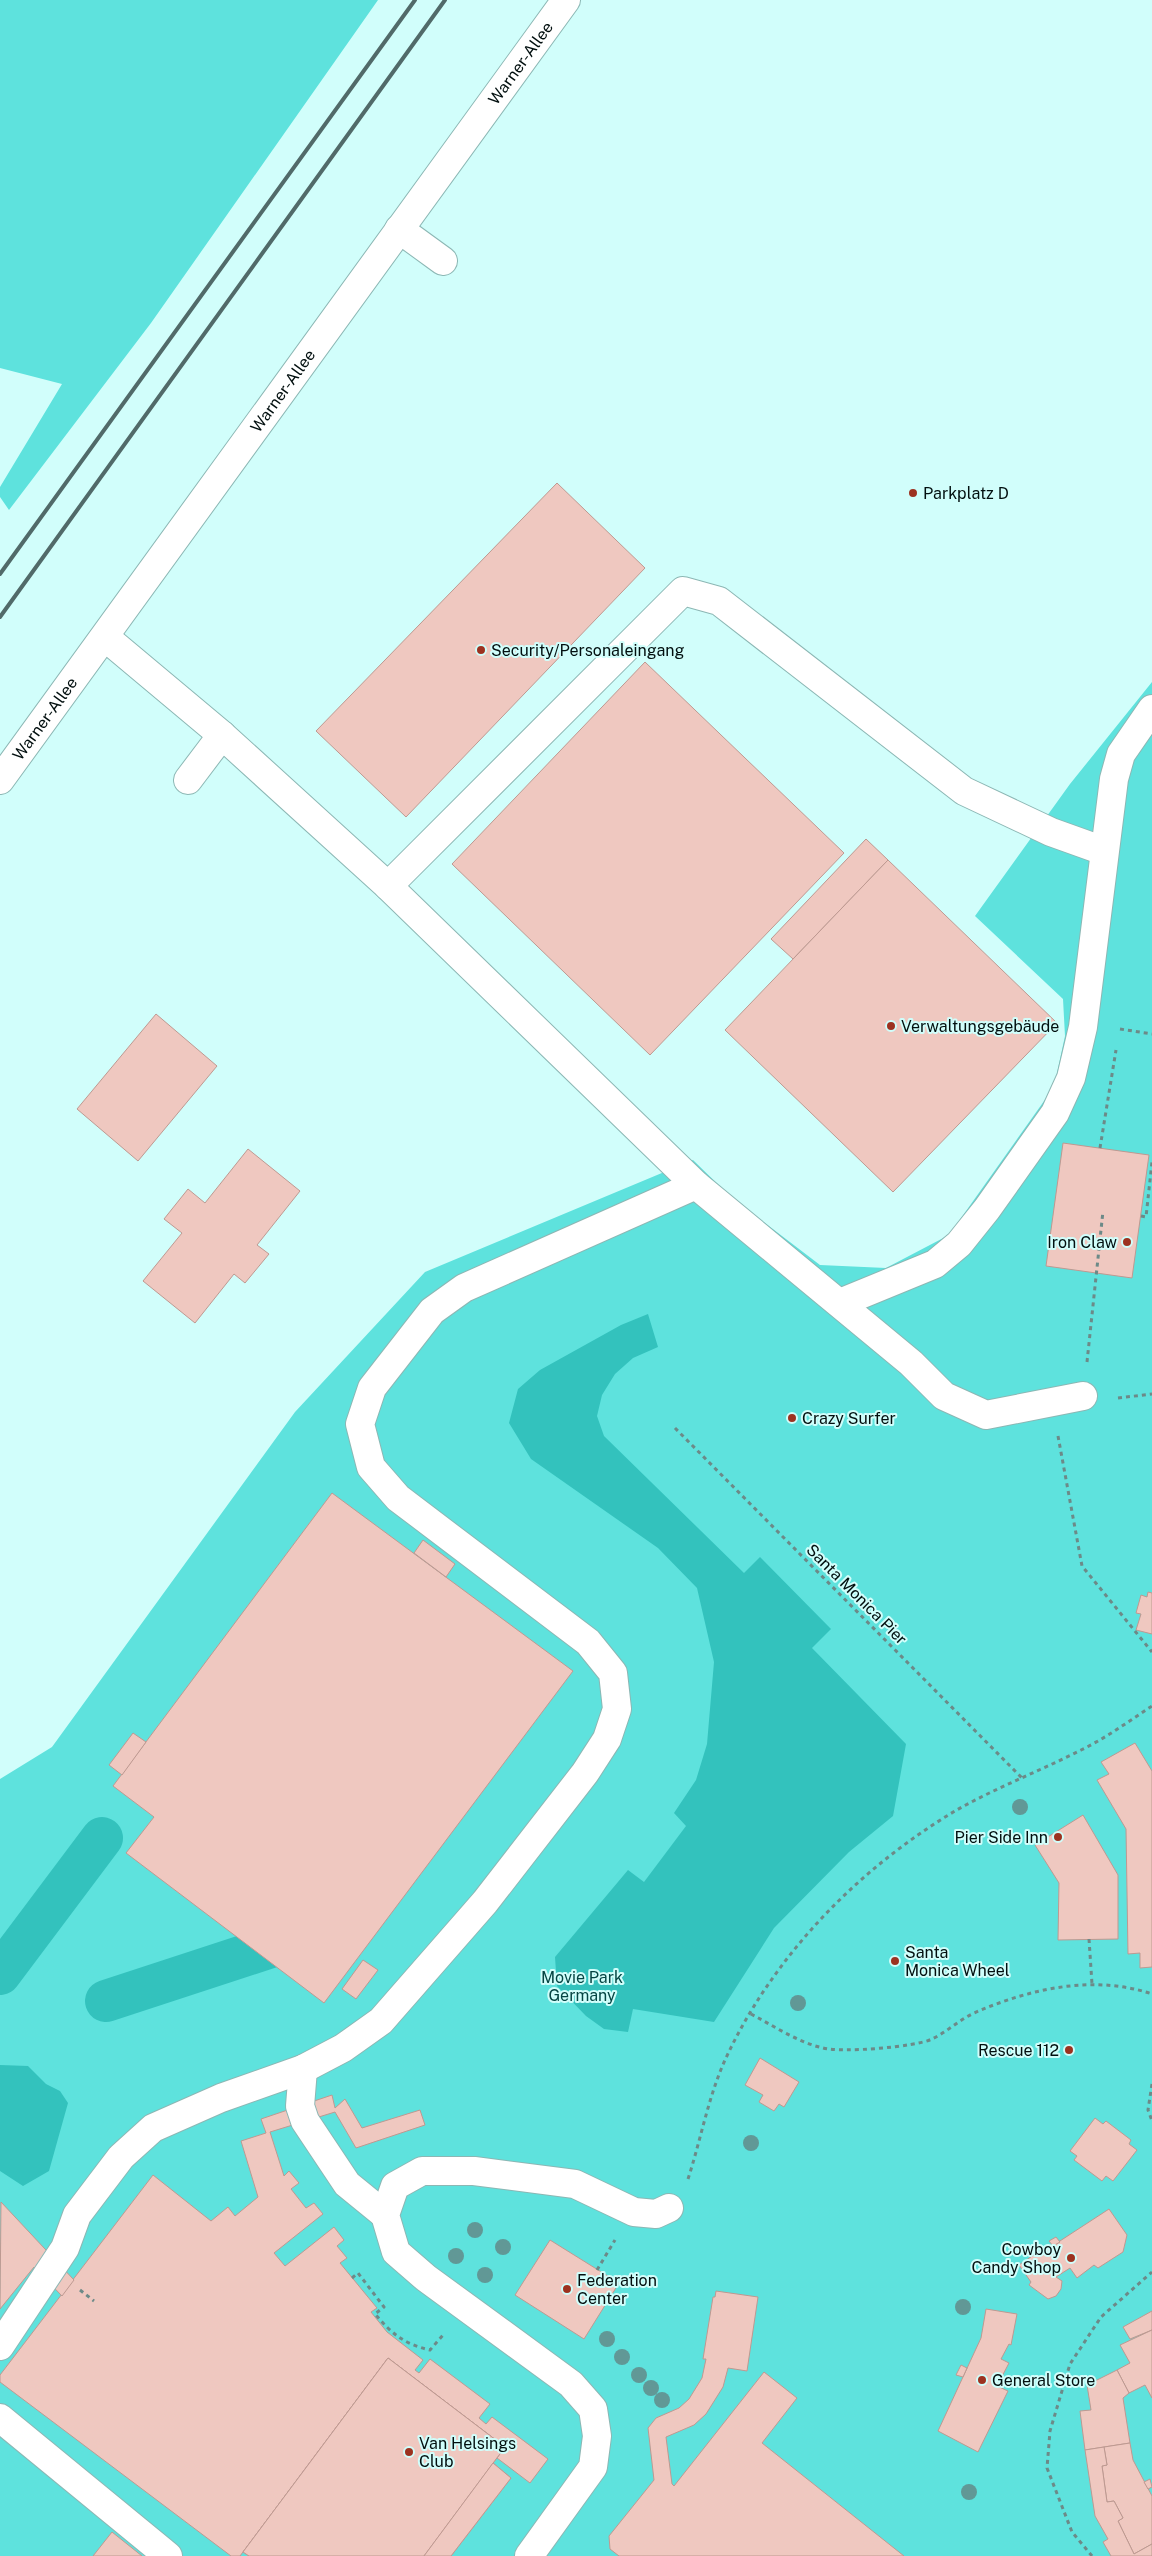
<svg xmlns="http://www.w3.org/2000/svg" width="1152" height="2556" viewBox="0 0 1152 2556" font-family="'Public Sans',sans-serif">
<rect width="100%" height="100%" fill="#d1fefb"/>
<!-- green -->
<g fill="#5ee2dd">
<path d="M0 0H378L151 323 9 510 0 497V487L62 384 0 368Z"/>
<path d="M1152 682V2556H0V1779L52 1747 295 1412 425 1272 693 1160 732 1198 820 1265 886 1268 949 1235 1054 1087 1065 1036 1063 999 975 916 1070 784Z"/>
</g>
<!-- water -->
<g fill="#33c2bd">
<path d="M648 1314 658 1347 633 1358 615 1374 602 1395 597 1416 604 1436 744 1573 760 1557 831 1629 812 1648 906 1744 893 1816 849 1852 774 1928 714 2022 633 2009 628 2032 604 2029 586 2016 557 1986 555 1957 628 1870 644 1882 686 1826 674 1813 696 1780 707 1744 714 1662 697 1588 658 1548 531 1459 509 1423 518 1389 540 1370 621 1325Z"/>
<path d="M0 2065 28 2066 46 2084 60 2091 68 2103 49 2171 23 2186 0 2171Z"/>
</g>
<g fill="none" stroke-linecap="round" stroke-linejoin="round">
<!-- canal -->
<g stroke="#33c2bd" stroke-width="42">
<path d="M0 1974 102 1838"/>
<path d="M106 2001 274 1946"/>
</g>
</g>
<!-- building -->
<g fill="#efc8c0" stroke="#be9991">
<path d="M557 483 645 568 406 817 316 731Z"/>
<path d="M645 662 844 853 650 1055 452 864Z"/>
<path d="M866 839 888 860 793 959 771 939Z"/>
<path d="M888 860 1057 1023 893 1192 725 1030Z"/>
<path d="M156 1014 217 1066 138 1161 77 1109Z"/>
<path d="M1063 1143 1149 1155 1132 1278 1046 1266Z"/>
<path d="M248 1149 300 1191 257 1245 269 1254 245 1283 234 1274 195 1323 143 1281 182 1233 164 1219 188 1189 205 1203Z"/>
<path d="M332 1493 573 1671 324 2003 126 1853 154 1817 113 1786Z"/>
<path d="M423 1540 455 1564 446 1577 414 1553Z"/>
<path d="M1148 1592 1152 1593V1634L1136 1630 1141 1614 1136 1613 1141 1595 1147 1597Z"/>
<path d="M133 1733 146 1742 122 1775 109 1765Z"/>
<path d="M1135 1743 1152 1771V1967L1140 1968V1953L1128 1954 1126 1829 1097 1780 1109 1774 1101 1762Z"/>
<path d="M1083 1815 1118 1875V1939L1058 1940 1059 1883 1035 1845Z"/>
<path d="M363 1960 378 1970 356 1999 342 1989Z"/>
<path d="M760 2058 799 2082 784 2107 779 2104 774 2111 759 2102 763 2095 745 2085Z"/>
<path d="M332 2095 335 2108 345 2099 362 2128 420 2110 425 2125 356 2148 335 2112 270 2132 284 2176 289 2171 299 2183 291 2189 306 2208 314 2203 323 2214 274 2253 285 2266 334 2227 344 2240 337 2246 347 2258 340 2263 377 2308 371 2312 387 2332 423 2360 415 2370 419 2373 430 2359 490 2404 479 2418 486 2424 492 2417 548 2459 530 2483 497 2458 505 2447 388 2358 240 2556H231L0 2382V2375L153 2175 211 2221 228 2207 235 2216 258 2197 241 2141 266 2133 261 2119Z"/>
<path d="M1095 2118 1103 2124 1106 2121 1131 2140 1129 2144 1137 2150 1113 2181 1106 2176 1102 2181 1074 2160 1077 2156 1070 2151Z"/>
<path d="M1 2202 74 2280 62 2296 34 2267 0 2309Z"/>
<path d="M1109 2209 1127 2235 1123 2252 1098 2268 1094 2265 1077 2278 1070 2268 1056 2277 1062 2281 1061 2289 1056 2296 1048 2299 1029 2285 1031 2282 1019 2265 1041 2250 1043 2252Z"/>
<path d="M1056 2237 1060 2242 1053 2246 1049 2241Z"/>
<path d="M550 2240 619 2283 584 2339 515 2295Z"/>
<path d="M716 2291 758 2297 747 2371 728 2368 723 2387 706 2414 694 2425 666 2437 672 2484 674 2486 764 2372 797 2398 762 2443 904 2556H619L610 2549 609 2536 654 2480 648 2428 656 2418 679 2408 689 2399 702 2378 706 2359H703L713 2297H715Z"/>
<path d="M986 2309 1017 2314 1011 2345 1009 2344 1001 2359 1009 2363 997 2386 1008 2391 978 2452 938 2431 981 2338Z"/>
<path d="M1152 2311V2330L1130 2339 1123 2327Z"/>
<path d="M1152 2330V2398L1145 2385 1129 2393 1117 2370 1130 2363 1120 2345Z"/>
<path d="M388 2358 505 2447 493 2463 511 2478 451 2556H249L243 2552Z"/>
<path d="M388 2358 505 2447 424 2556H249L243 2552Z"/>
<path d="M961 2365 967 2368 963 2377 956 2375Z"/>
<path d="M1117 2370 1129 2393 1123 2398 1130 2443 1085 2450 1080 2411 1091 2410 1087 2385Z"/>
<path d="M1130 2443 1133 2460 1152 2496V2544L1134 2554 1118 2521 1123 2518 1114 2501 1107 2502 1102 2466 1107 2465 1104 2447Z"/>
<path d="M1104 2447 1107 2465 1102 2466 1107 2502 1114 2501 1123 2518 1118 2521 1134 2554 1152 2544V2556H1111L1103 2542 1108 2539 1095 2516 1085 2450Z"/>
<path d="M493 2463 511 2478 451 2556H424Z"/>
<path d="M1150 2479 1152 2487 1148 2489 1144 2482Z"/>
<path d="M112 2532 142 2556H93Z"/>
</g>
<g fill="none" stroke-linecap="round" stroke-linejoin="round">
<!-- minor casing -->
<g stroke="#8cb7b4" stroke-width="30">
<g id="minor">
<path d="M399 229 443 261"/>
<path id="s1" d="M0 780 566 0"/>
<path d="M188 780 222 735"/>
<path d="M388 886 683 591 719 601 964 791 1051 832 1104 851"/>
<path d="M696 1185 911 1363 944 1396 986 1415 1083 1396"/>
<path d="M840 1303 935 1264 959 1244 987 1209 1055 1113 1071 1078 1083 1027 1114 779 1121 754 1152 709"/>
<path d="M303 2069 300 2106 305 2121 347 2184 385 2215"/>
<path d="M0 2346 65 2248 77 2215 121 2157 153 2128 221 2098 303 2069 343 2048 381 2021 485 1902 585 1773 607 1739 617 1709 613 1673 588 1642 398 1498 371 1467 360 1424 372 1388 432 1311 464 1288 696 1185 388 886 222 735 105 637"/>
<path d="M0 2418 168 2556"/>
<path d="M529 2556 593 2467 597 2436 593 2409 571 2384 426 2278 396 2252 385 2215 395 2186 422 2171H474L575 2184 634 2212 656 2214 669 2208"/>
</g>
</g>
<!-- path -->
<g stroke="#6c8a88" stroke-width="3" stroke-dasharray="4 4" stroke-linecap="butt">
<path d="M1120 1029 1152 1034"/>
<path d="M1100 1148 1116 1050"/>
<path d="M1141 1216 1146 1217 1152 1162"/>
<path d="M1087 1362 1103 1211"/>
<path d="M1118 1398 1152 1394"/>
<path d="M675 1428 1022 1778"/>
<path d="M1058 1436 1082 1566 1152 1652"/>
<path d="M1089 1939 1092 1984"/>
<path d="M751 2014C774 2026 797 2042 823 2048 841 2053 916 2047 932 2039 947 2032 959 2020 974 2013 1029 1989 1093 1974 1152 1994"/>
<path d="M1152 2084 1148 2110 1152 2121"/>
<path d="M688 2179C701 2139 708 2098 725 2060 773 1956 858 1869 955 1811 995 1788 1040 1771 1081 1750 1106 1738 1129 1721 1152 1706"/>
<path d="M597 2270 615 2240"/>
<path d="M352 2278 358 2273 384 2307 375 2314C392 2334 404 2344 430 2350L444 2334"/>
<path d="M80 2290 94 2301"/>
<path d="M1092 2556 1072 2532 1047 2468 1050 2431 1070 2364 1101 2317 1152 2272"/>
</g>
<!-- minor -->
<use href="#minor" stroke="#fff" stroke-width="28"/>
<!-- rail -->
<g stroke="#516a69" stroke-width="4">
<path d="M0 574 415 0"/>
<path d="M0 617 445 0"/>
</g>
</g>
<!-- trees -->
<g fill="#619896">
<circle cx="1020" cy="1807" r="8"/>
<circle cx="798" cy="2003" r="8"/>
<circle cx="751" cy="2143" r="8"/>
<circle cx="475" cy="2230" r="8"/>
<circle cx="503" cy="2247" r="8"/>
<circle cx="456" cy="2256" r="8"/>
<circle cx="485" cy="2275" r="8"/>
<circle cx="963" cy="2307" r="8"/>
<circle cx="607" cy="2339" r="8"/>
<circle cx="622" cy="2357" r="8"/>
<circle cx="639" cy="2375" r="8"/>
<circle cx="651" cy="2388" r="8"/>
<circle cx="662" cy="2400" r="8"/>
<circle cx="969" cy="2492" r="8"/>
</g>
<!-- markers -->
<g fill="#9c3220" stroke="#d1fefb" stroke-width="2">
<circle cx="913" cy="493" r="5"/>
<circle cx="481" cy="650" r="5"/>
<circle cx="891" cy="1026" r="5"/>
<circle cx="1127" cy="1242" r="5"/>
<circle cx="792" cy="1418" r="5"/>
<circle cx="1058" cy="1837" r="5"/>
<circle cx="895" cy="1961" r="5"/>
<circle cx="1069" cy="2050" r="5"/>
<circle cx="1071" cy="2258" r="5"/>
<circle cx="567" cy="2289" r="5"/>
<circle cx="982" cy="2380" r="5"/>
<circle cx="409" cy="2452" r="5"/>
</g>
<g text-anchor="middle" stroke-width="4" stroke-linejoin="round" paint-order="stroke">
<!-- street labels -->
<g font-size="16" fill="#020f0f" stroke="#d1fefb">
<text dy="6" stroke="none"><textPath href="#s1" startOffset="886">Warner-Allee</textPath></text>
<text dy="6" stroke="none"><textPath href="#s1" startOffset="481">Warner-Allee</textPath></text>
<text dy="6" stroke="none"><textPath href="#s1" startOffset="76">Warner-Allee</textPath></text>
<text transform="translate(857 1594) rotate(45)" y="6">Santa Monica Pier</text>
</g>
<!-- poi labels -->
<g font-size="16" fill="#020f0f" stroke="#d1fefb" text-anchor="start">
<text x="923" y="499">Parkplatz D</text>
<text x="491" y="656">Security/Personaleingang</text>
<text x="901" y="1032">Verwaltungsgebäude</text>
<text x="1117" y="1248" text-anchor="end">Iron Claw</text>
<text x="802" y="1424">Crazy Surfer</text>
<text x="1048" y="1843" text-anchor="end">Pier Side Inn</text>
<text x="905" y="1958">Santa<tspan x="905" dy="18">Monica Wheel</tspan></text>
<text x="1059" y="2056" text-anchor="end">Rescue 112</text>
<text x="1061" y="2255" text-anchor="end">Cowboy<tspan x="1061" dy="18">Candy Shop</tspan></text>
<text x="577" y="2286">Federation<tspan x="577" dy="18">Center</tspan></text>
<text x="992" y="2386">General Store</text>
<text x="419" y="2449">Van Helsings<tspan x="419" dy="18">Club</tspan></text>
</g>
<!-- park labels -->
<g font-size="16" fill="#054543" stroke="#d1fefb">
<text x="582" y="1983">Movie Park<tspan x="582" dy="18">Germany</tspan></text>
</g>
</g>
</svg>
